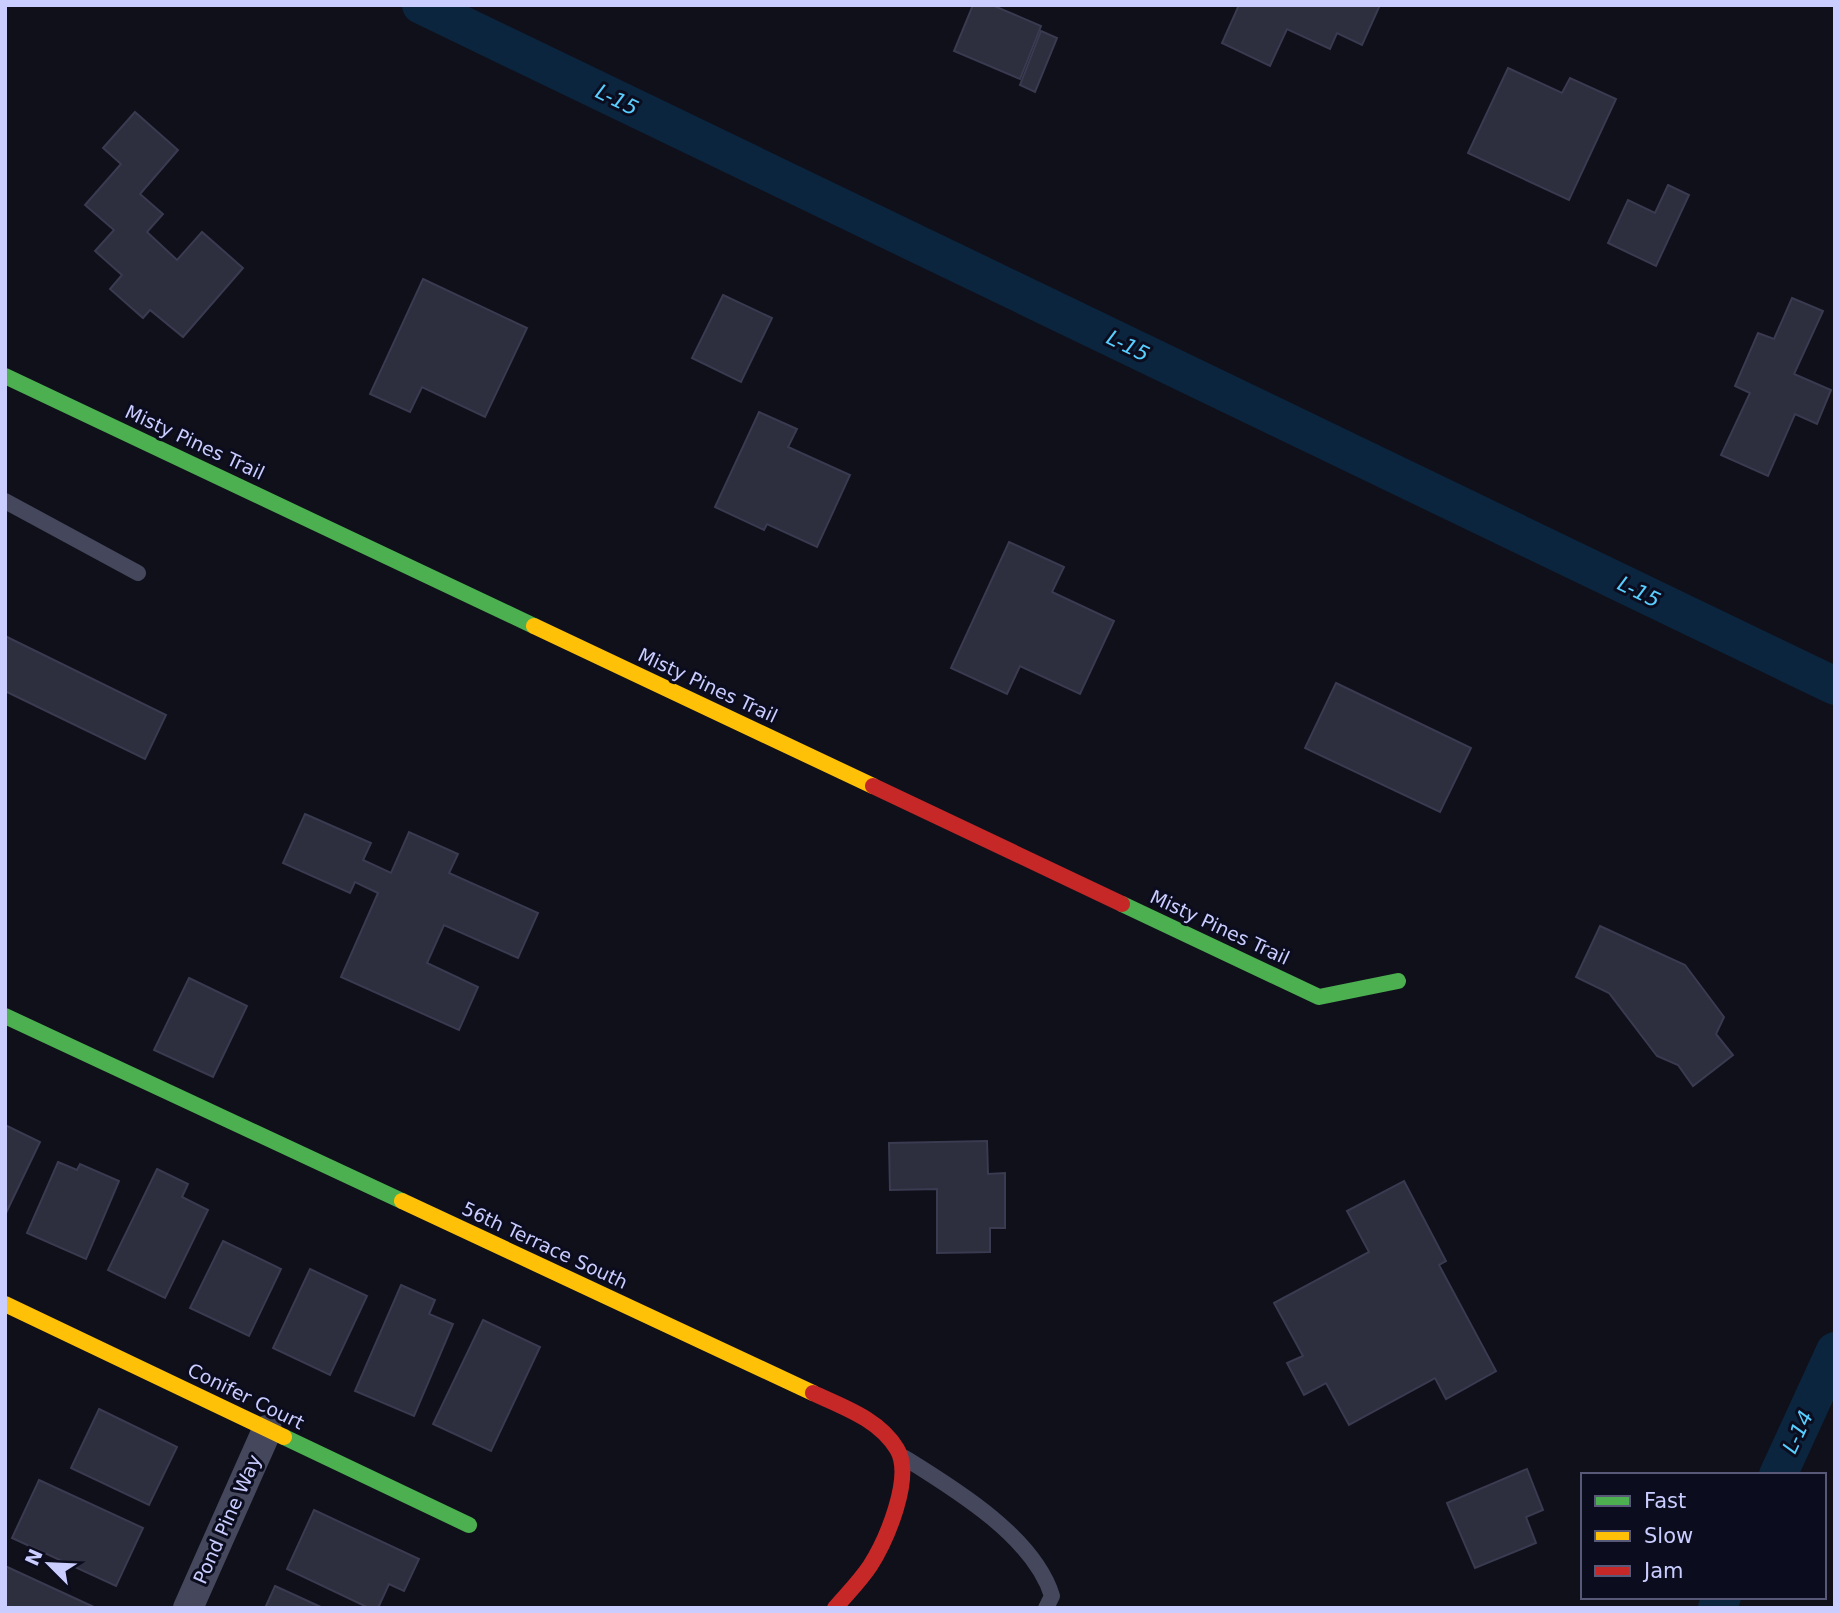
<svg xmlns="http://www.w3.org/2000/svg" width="1840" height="1613" viewBox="0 0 1840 1613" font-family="'DejaVu Sans',sans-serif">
<rect width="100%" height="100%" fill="#10101b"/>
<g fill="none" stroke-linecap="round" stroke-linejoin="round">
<!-- canal -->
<g stroke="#0b253e" stroke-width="38">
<path d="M421 5 1835 686"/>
<path d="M1778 1475 1835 1351"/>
<path d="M1717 1608 1722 1597"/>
</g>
</g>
<!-- building -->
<g fill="#2d2e3e" stroke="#3a3a50" stroke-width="2">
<path d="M973 5H992L1041 26 1020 79 954 51Z"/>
<path d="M1239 5H1380L1362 45 1337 33 1330 49 1287 29 1270 66 1222 43Z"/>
<path d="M1041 31 1057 38 1035 92 1020 85Z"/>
<path d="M1508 68 1562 93 1570 78 1616 99 1569 200 1468 153Z"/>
<path d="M135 112 178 150 140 194 163 214 147 232 177 260 202 232 243 268 183 337 150 310 143 318 110 289 122 275 95 251 114 230 85 205 121 164 103 148Z"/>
<path d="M1668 185 1689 195 1656 266 1608 243 1628 200 1655 213Z"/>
<path d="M423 279 527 328 485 417 422 387 410 412 370 394Z"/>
<path d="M723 295 772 318 741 382 692 358Z"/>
<path d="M1792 298 1823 311 1794 374 1831 390 1817 424 1795 414 1768 476 1721 455 1750 393 1735 386 1758 333 1774 339Z"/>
<path d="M759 412 797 429 788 447 850 475 817 547 767 524 764 530 715 507Z"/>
<path d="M1009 542 1064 567 1052 592 1114 621 1080 694 1020 666 1007 694 951 668Z"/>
<path d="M5 636 166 715 145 759 5 691Z"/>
<path d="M1336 683 1471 748 1440 812 1305 748Z"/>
<path d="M305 814 371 843 363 860 391 873 409 832 458 854 449 873 538 913 518 958 444 925 427 963 478 987 459 1030 341 977 378 893 355 882 350 893 283 863Z"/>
<path d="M1600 926 1685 965 1724 1017 1716 1034 1733 1055 1693 1086 1678 1065 1657 1056 1609 993 1576 977Z"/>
<path d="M189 978 247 1006 213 1077 154 1050Z"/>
<path d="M5 1125 40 1142 5 1215Z"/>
<path d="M987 1141 988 1174 1005 1173V1228H990V1252L937 1253V1189L890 1190 889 1143Z"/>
<path d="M58 1162 77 1170 80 1164 119 1181 86 1259 27 1233Z"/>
<path d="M157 1169 188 1184 182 1197 208 1210 165 1298 108 1270Z"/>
<path d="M1404 1181 1446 1261 1439 1265 1496 1371 1446 1399 1435 1378 1349 1425 1326 1383 1304 1395 1287 1363 1303 1356 1274 1303 1369 1252 1347 1211Z"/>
<path d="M223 1241 281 1269 249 1336 190 1308Z"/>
<path d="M310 1269 367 1296 330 1375 273 1348Z"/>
<path d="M401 1285 435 1300 429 1314 453 1324 414 1416 355 1391Z"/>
<path d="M483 1320 540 1347 491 1451 433 1424Z"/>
<path d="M99 1409 177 1447 149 1505 71 1468Z"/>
<path d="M1527 1469 1543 1510 1526 1517 1536 1543 1475 1568 1447 1503Z"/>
<path d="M39 1480 143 1528 116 1586 12 1538Z"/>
<path d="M314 1510 419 1559 404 1591 389 1584 378 1608H369L287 1569Z"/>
<path d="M5 1566 96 1608H5Z"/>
<path d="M275 1586 323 1608H265Z"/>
</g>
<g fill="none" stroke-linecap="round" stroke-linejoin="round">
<!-- lane -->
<g stroke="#45475c" stroke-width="16">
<path d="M5 501 138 573"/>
<path d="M905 1458C955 1489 1034 1537 1052 1596L1046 1608"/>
</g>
<!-- street -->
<path stroke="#45475c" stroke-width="30" d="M188 1608 267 1430"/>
<!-- fast -->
<g stroke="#4caf50" stroke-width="16">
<path d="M5 376 534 626"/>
<path d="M1122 904 1319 997 1398 981"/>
<path d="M5 1016 402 1201"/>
<path d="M284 1437 469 1525"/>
</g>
<!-- slow -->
<g stroke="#ffc107" stroke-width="16">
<path d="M534 626 873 786"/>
<path d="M402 1201 813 1393"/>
<path d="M5 1304 284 1437"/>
</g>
<!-- jam -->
<g stroke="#c62828" stroke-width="16">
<path d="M873 786 1122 904"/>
<path d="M813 1393C843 1407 879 1419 897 1449 914 1477 886 1541 870 1566 860 1581 847 1594 835 1608"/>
</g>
</g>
<g text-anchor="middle" stroke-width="6" stroke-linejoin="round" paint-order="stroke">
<!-- street labels -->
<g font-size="19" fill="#cacdff" stroke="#0c0c1f">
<text transform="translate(195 442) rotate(25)" y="7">Misty Pines Trail</text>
<text transform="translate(708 685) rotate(25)" y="7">Misty Pines Trail</text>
<text transform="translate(1220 927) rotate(25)" y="7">Misty Pines Trail</text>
<text transform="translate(545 1245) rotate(25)" y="7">56th Terrace South</text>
<text transform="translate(246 1396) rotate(26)" y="7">Conifer Court</text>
<text transform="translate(227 1519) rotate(-66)" y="7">Pond Pine Way</text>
</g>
<!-- water labels -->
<g font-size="21" font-style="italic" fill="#58ceff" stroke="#0c0c1f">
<text transform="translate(617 100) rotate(26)" y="7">L-15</text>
<text transform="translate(1128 346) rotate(26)" y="7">L-15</text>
<text transform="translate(1639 592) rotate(26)" y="7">L-15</text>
<text transform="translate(1798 1432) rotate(-65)" y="7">L-14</text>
</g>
</g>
<!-- border -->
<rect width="1840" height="1613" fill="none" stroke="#cacdff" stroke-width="14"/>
<!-- legend -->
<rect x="1581" y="1473" width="245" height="126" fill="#0c0c1f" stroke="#585979" stroke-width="2"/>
<rect x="1595" y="1496" width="35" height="10" fill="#4caf50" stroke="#585979" stroke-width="2"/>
<text x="1644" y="1508" font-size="21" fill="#cacdff">Fast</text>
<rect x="1595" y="1531" width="35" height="10" fill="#ffc107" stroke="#585979" stroke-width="2"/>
<text x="1644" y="1543" font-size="21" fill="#cacdff">Slow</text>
<rect x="1595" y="1566" width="35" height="10" fill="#c62828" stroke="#585979" stroke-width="2"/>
<text x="1644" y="1578" font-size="21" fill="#cacdff">Jam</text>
<!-- north arrow -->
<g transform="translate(49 1564) rotate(294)" stroke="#0c0c1f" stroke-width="5" paint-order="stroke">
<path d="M0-5L12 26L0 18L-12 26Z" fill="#cacdff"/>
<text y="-10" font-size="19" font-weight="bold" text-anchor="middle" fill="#cacdff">N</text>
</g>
</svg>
